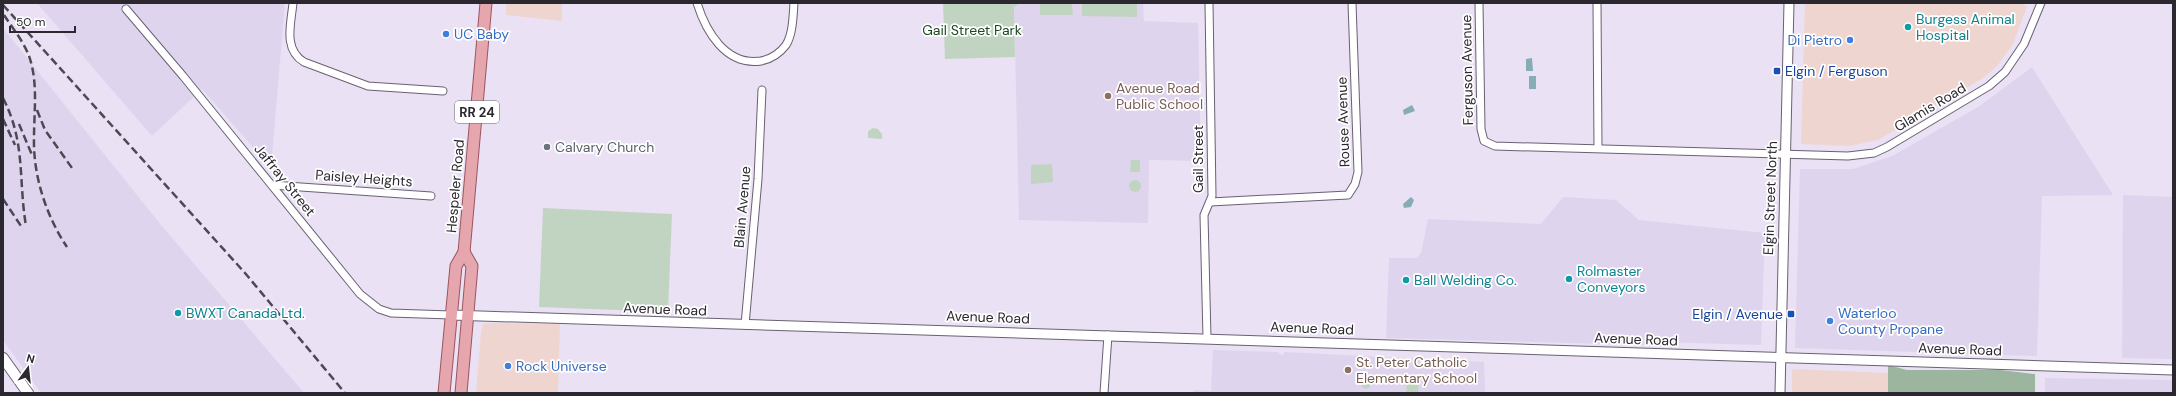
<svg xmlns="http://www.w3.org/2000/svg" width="2176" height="396" viewBox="0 0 2176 396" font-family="'DM Sans',sans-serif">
<rect width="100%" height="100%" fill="#eae1f5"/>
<!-- commercial -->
<g fill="#efd5cf">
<path d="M506 3H562V21L506 15Z"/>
<path d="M1805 3H2022L2027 7 2013 44 1997 66 1983 78 1878 140 1850 146 1801 144Z"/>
<path d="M489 323 560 324 558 393H476L481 333 483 324Z"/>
<path d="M1792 369 1888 373V393H1792Z"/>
</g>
<!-- built -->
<g fill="#dfd4ed">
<path d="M37 3H285L271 168 202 89 152 136Z"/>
<path d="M1014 3H1143L1144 21 1198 23 1201 161 1149 160 1148 223 1019 220Z"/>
<path d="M3 28 161 225 304 393H41L3 340Z"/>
<path d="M2032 67 2113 195 2042 196 2037 356 1795 348 1800 169H1853L1892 156 1978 107Z"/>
<path d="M2123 195 2173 197V359L2122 358Z"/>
<path d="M1563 197 1616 200 1639 220 1765 233 1761 345 1660 342 1643 345 1386 338 1389 258H1417L1421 253 1428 219 1541 224Z"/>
<path d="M1213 350 1278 352 1279 354 1284 355V352L1484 362 1485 393H1193V390L1211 391Z"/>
<path d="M2045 378 2173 380V393H2045Z"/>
</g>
<!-- green -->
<g fill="#c1d4c2">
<path d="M943 3H1020L1014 7 1015 57 945 59Z"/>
<path d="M1040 3H1072L1073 15H1040Z"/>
<path d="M1082 3H1137V17L1082 16Z"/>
<path d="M873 128 878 129 882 134V139L868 138V131Z"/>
<path d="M1131 160H1140V172H1130Z"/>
<path d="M1052 164 1053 182 1031 184V165Z"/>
<circle cx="1135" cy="186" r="6"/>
<path d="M543 208 672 214 668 312 539 307Z"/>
<path d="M1407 378 1419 382 1418 393H1406Z"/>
<circle cx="1366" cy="384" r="4.5"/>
</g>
<!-- forest -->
<path fill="#9cb59e" d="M1888 365 1907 370H2000L2035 374V393H1888Z"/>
<!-- water -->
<g fill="#86acb6">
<path d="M1532 58 1533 71H1526V59Z"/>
<rect x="1529" y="76" width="7" height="13"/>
<path d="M1412 105 1415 111 1404 115 1403 110Z"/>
<path d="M1411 197 1414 200 1411 207 1404 208 1403 204Z"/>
</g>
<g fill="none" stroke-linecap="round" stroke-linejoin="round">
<!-- minor casing -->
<g stroke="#696172" stroke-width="9">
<g id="minor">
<path d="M293 3C291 24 283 49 304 62L368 86 443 91"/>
<path d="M697 3C706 32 726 66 761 61 771 59 780 53 786 45 793 34 793 16 794 3"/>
<path d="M1479 3 1481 129 1484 141 1495 146 1848 156 1874 153 1887 147 1989 86 2005 72 2024 44 2041 3"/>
<path d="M1597 3 1598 148"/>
<path d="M126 9 183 76 360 294 379 309 391 313 451 315"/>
<path d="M272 185 431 196"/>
<path d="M1210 202 1348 195 1355 184 1358 172 1352 3"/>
<path d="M745 325 758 179 762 90"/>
<path d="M1207 338 1204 215 1212 196 1209 3"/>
<path d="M1104 393 1108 335"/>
</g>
</g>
<!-- tertiary casing -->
<g stroke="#696172" stroke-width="11">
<g id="tertiary">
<path d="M451 315 2173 370"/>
<path d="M1780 393 1789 3"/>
</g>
</g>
<!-- secondary casing -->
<g stroke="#696172" stroke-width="12">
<path id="secondary" d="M3 358 28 393"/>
</g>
<!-- primary casing -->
<g stroke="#9a545e" stroke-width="13">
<g id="primary">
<path d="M444 393 456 266 464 252 486 3"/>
<path d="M461 393 472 266 464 252"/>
</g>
</g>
<!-- minor -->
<use href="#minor" stroke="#fff" stroke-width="7"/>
<!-- tertiary -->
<use href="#tertiary" stroke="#fff" stroke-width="9"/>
<!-- secondary -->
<use href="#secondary" stroke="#fff" stroke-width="10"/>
<!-- primary -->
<use href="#primary" stroke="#e6a6ae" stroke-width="11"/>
<!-- rail -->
<g stroke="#4d4953" stroke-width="2.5" stroke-dasharray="8 4" stroke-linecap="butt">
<path d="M3 5 245 273 345 393"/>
<path d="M4 15C13 29 25 43 30 59 38 84 34 113 34 138 33 175 46 216 67 247"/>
<path d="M3 98C26 143 18 178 26 226"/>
<path d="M37 110 45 130 72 168"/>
<path d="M3 119 15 145"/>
<path d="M19 124 32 155"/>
<path d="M3 199 23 229"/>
</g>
</g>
<!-- markers -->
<g fill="#0f9aa8" stroke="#fff" stroke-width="1.5">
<circle cx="1908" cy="27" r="4"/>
<circle cx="1569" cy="279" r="4"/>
<circle cx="1406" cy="280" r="4"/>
<circle cx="178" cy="313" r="4"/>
</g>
<g fill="#3f7fe0" stroke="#fff" stroke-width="1.5">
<circle cx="446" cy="34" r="4"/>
<circle cx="1850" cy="40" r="4"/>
<circle cx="1830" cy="321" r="4"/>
<circle cx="508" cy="366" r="4"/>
</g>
<g fill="#1a4fb4" stroke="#fff" stroke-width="1.5">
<rect x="1773" y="67" width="8" height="8" rx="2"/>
<rect x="1787" y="310" width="8" height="8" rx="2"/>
</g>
<g fill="#8d6e63" stroke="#fff" stroke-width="1.5">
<circle cx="1108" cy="96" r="4"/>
<circle cx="1348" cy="370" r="4"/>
</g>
<circle fill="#6b7280" stroke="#fff" stroke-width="1.5" cx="547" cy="147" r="4"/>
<g text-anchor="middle" stroke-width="3.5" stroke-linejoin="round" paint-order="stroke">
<!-- shield labels -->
<rect fill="#fff" stroke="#6b686d" stroke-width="1" x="455" y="101" width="44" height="22" rx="3"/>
<g font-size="13" font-weight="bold" fill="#2b282f">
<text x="477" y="117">RR 24</text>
</g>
<!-- culture labels -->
<g font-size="14" fill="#0d838f" stroke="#fff" text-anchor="start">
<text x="1916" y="24">Burgess Animal<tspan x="1916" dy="16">Hospital</tspan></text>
<text x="1577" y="276">Rolmaster<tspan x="1577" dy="16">Conveyors</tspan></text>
<text x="1414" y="285">Ball Welding Co.</text>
<text x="186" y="318">BWXT Canada Ltd.</text>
</g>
<!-- park labels -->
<g font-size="14" fill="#1f4725" stroke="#fff">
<text x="972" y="35">Gail Street Park</text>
</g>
<!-- shop labels -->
<g font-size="14" fill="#366cbe" stroke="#fff" text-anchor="start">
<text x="454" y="39">UC Baby</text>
<text x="1842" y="45" text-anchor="end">Di Pietro</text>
<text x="1838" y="318">Waterloo<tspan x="1838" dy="16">County Propane</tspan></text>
<text x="516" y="371">Rock Universe</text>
</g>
<!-- street labels -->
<g font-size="14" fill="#2b282f" stroke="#fff">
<text transform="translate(1467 70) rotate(-91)" y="5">Ferguson Avenue</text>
<text transform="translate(1930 107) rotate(-31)" y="5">Glamis Road</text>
<text transform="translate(1343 122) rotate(-92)" y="5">Rouse Avenue</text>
<text transform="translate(1198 159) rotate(-90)" y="5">Gail Street</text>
<text transform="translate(364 178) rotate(4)" y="5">Paisley Heights</text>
<text transform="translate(285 180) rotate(51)" y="5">Jaffray Street</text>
<text transform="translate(455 186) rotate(-85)" y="5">Hespeler Road</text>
<text transform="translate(1770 198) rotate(-88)" y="5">Elgin Street North</text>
<text transform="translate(742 207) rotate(-85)" y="5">Blain Avenue</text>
<text transform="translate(665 309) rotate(2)" y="5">Avenue Road</text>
<text transform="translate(988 317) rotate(2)" y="5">Avenue Road</text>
<text transform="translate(1312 328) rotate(2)" y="5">Avenue Road</text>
<text transform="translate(1636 339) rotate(2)" y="5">Avenue Road</text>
<text transform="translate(1960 349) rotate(2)" y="5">Avenue Road</text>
</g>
<!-- transit labels -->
<g font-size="14" fill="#164399" stroke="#fff" text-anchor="start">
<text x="1785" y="76">Elgin / Ferguson</text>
<text x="1783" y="319" text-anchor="end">Elgin / Avenue</text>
</g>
<!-- education labels -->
<g font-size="14" fill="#785e54" stroke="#fff" text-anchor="start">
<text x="1116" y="93">Avenue Road<tspan x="1116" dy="16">Public School</tspan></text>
<text x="1356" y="367">St. Peter Catholic<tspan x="1356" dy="16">Elementary School</tspan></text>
</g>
<!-- worship labels -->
<g font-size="14" fill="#5b616d" stroke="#fff" text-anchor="start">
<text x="555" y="152">Calvary Church</text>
</g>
</g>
<!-- border -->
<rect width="2176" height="396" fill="none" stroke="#2b282f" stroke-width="8"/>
<!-- north arrow -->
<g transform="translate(28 368) rotate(15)" stroke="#ffffff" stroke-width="3" paint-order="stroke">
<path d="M0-3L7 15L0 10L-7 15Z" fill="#2b282f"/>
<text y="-6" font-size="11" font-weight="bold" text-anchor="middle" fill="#2b282f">N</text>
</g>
<!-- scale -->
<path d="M10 26v6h65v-6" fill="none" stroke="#2b282f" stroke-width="2"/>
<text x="16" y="26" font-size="12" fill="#2b282f" stroke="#ffffff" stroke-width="3" paint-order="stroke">50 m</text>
</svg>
